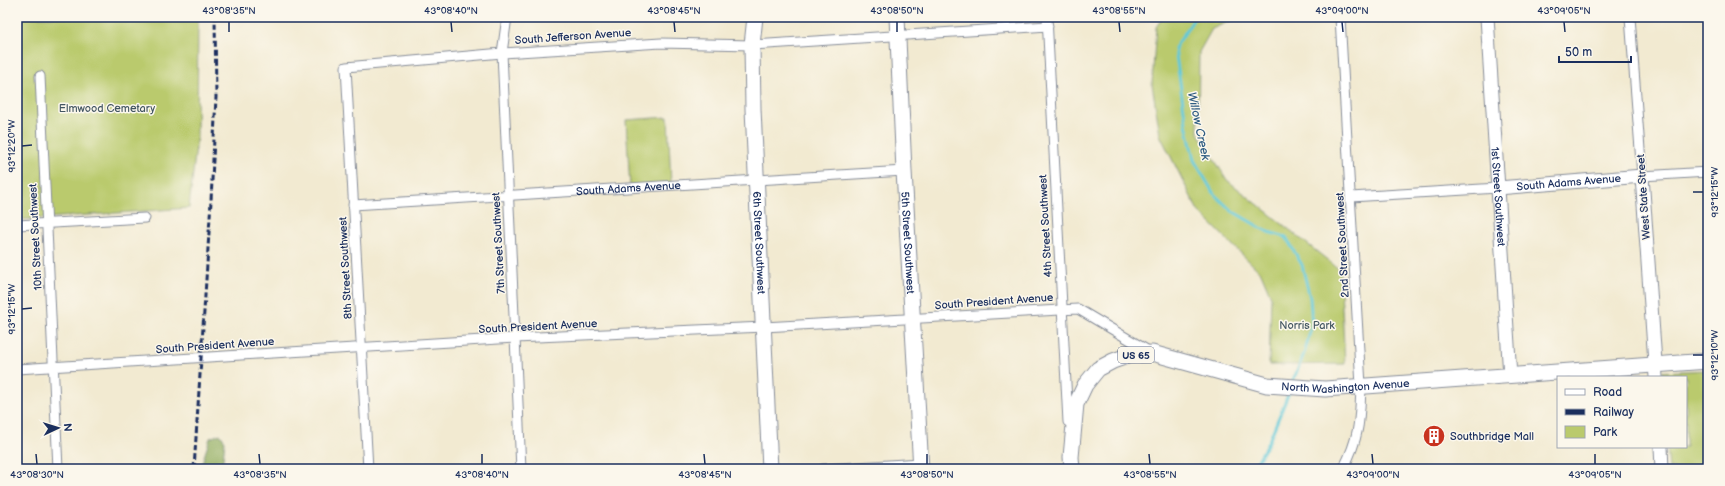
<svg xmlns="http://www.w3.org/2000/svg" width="1725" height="486" viewBox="0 0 1725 486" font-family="'Balsamiq Sans',sans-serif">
<rect width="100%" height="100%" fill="#fbf7ec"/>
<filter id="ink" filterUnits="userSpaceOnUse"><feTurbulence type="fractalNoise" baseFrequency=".025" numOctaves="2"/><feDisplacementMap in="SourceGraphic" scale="8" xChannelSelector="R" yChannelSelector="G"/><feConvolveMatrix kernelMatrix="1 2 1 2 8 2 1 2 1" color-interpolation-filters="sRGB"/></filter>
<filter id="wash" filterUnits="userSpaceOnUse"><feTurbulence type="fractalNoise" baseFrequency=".012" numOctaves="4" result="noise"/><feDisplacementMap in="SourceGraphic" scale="16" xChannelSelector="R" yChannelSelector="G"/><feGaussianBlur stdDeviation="0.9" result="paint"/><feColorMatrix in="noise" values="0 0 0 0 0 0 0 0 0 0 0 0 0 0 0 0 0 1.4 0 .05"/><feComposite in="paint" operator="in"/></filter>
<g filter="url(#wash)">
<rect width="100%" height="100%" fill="#f2ead1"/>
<!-- green -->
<g fill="#baca6d" stroke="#6a7c66">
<path d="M17 17H198L197 137 189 208 17 220Z"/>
<path d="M1163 17H1239L1212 29 1199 52 1198 133 1227 180 1340 270 1345 364 1269 365 1271 297 1261 273 1198 211 1160 135 1152 84 1156 27Z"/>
<path d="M668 117 671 185 630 188 626 120Z"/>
<path d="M1708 370V469H1669L1667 447H1686V377H1663L1662 372Z"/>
</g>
<!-- forest -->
<path fill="#93ae60" stroke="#576e5f" d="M220 434 225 441 222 469H200L210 438Z"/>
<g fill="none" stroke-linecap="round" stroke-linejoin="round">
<!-- stream -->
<g stroke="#5fc9d9" stroke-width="3">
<path d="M1195 17 1175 48 1186 124 1194 160 1214 194 1232 211 1268 232 1286 237 1302 265 1310 298 1312 324 1305 351 1293 381"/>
<path d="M1253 469 1269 441 1290 390"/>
</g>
</g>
</g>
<g filter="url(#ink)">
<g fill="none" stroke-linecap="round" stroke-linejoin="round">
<!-- minor casing -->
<g stroke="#868c98" stroke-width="11">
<g id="minor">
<path d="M507 17 502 53 521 469"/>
<path d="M1047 17 1068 422"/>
<path d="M1340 17 1361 386C1360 420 1359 439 1343 469"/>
<path d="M1630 17 1642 176 1708 172"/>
<path d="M40 76 58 469"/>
<path d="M1351 197 1498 188"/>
<path id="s1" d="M353 205 904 171"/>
<path d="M17 225 145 218"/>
<path d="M17 369 515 338 764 327 1078 309 1152 353"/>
<path d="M368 469 346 67 502 53 661 43 752 45 1048 26"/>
<path d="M823 469 921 463"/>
</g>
</g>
<!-- secondary casing -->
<g stroke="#868c98" stroke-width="15">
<g id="secondary">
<path id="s2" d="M1487 17 1510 376"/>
<path id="s3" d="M1498 188 1642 176 1656 377"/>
<path d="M1661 447 1662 469"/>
</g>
</g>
<!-- primary casing -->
<g stroke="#868c98" stroke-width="17">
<g id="primary">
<path id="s4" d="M755 17 752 45 753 109 770 469"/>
<path id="s5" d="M897 17 904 171 921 469"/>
<path id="s6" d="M1072 469 1071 457 1076 404 1085 385 1098 369 1113 361 1130 355 1152 353 1267 385 1325 389 1708 361"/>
</g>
</g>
<!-- minor -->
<use href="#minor" stroke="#fff" stroke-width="9"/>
<!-- secondary -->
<use href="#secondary" stroke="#fff" stroke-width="13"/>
<!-- primary -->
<use href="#primary" stroke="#fff" stroke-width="15"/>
<!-- rail -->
<path stroke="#1b2f5e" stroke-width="3" stroke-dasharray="6 3" stroke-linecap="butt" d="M194 469 211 201 216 97 215 17"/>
</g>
</g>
<!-- ticks -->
<path fill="none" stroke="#1b2f5e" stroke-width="1.5" d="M229 22V32M451 22 452 32M674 22 675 32M897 22V32M1119 22 1120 32M1342 22 1343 32M1564 22 1565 32M22 146 32 145M1693 192H1703M22 309 32 308M1693 355H1703M36 454 37 464M259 454 260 464M482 454V464M704 454 705 464M927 454V464M1149 454 1150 464M1372 454 1373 464M1595 454V464"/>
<!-- icons -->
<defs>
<g id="building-disc" transform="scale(1.15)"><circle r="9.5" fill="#c8321e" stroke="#fbf7ec"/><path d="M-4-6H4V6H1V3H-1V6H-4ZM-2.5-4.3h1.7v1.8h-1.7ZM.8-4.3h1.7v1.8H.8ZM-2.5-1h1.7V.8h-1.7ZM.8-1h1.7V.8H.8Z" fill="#fff"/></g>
</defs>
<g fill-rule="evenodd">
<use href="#building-disc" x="1434" y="436"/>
</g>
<g text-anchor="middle" stroke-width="3" stroke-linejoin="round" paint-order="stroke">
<!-- shield labels -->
<rect fill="#fbf7ec" stroke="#5e6b89" stroke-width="1" x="1118" y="347" width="36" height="16" rx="3"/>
<g font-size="10" font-weight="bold" fill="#1b2f5e">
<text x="1136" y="359">US 65</text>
</g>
<!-- street labels -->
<g font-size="11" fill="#1b2f5e" stroke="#fbf7ec">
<text transform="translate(573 36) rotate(-4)" y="4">South Jefferson Avenue</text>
<text dy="4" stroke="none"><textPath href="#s3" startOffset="71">South Adams Avenue</textPath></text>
<text dy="4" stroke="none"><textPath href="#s1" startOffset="276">South Adams Avenue</textPath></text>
<text dy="4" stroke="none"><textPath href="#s2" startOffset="180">1st Street Southwest</textPath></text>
<text transform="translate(1643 197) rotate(-94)" y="4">West State Street</text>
<text transform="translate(1045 226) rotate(-93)" y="4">4th Street Southwest</text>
<text transform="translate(35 237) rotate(-93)" y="4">10th Street Southwest</text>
<text transform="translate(498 243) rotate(-93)" y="4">7th Street Southwest</text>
<text dy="4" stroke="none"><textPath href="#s4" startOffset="226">6th Street Southwest</textPath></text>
<text dy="4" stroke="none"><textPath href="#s5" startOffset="226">5th Street Southwest</textPath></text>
<text transform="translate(1342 245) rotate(-93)" y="4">2nd Street Southwest</text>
<text transform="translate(345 268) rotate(-93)" y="4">8th Street Southwest</text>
<text transform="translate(994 301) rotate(-4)" y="4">South President Avenue</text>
<text transform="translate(538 326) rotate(-3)" y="4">South President Avenue</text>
<text transform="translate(215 345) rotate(-4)" y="4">South President Avenue</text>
<text dy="4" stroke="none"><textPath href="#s6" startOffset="362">North Washington Avenue</textPath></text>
</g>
<!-- park labels -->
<g font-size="11" fill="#435662" stroke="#fbf7ec">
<text x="107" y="112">Elmwood Cemetary</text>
<text x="1307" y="329">Norris Park</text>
</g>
<!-- poi labels -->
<g font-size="11" fill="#1b2f5e" stroke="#fbf7ec" text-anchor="start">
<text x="1450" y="440">Southbridge Mall</text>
</g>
<!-- water labels -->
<g font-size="12" font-style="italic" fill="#2f5d83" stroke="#fbf7ec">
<text transform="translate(1199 126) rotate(78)" y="4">Willow Creek</text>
</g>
</g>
<!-- margin -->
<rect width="1725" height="486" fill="none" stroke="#fbf7ec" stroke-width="44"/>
<!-- legend -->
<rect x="1557" y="376" width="130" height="72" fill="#fbf7ec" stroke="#a1a7b3"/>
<rect x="1565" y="389" width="20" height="6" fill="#ffffff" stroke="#a1a7b3"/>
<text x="1593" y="396" font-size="12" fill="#1b2f5e">Road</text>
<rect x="1565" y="409" width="20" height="6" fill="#1b2f5e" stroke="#a1a7b3"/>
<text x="1593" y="416" font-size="12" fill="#1b2f5e">Railway</text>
<rect x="1565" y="426" width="20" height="12" fill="#baca6d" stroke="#a1a7b3"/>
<text x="1593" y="436" font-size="12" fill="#1b2f5e">Park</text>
<!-- north arrow -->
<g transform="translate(58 428) rotate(86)" stroke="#fbf7ec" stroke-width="3" paint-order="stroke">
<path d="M0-3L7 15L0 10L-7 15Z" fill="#1b2f5e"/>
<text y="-6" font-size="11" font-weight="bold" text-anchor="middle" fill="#1b2f5e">N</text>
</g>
<!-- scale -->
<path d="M1559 56v6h72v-6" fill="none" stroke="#1b2f5e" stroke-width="2"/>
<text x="1565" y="56" font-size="12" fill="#1b2f5e" stroke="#fbf7ec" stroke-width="3" paint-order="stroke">50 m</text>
<rect x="22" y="22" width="1681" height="442" fill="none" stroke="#1b2f5e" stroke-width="1.5"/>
<g font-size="10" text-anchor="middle" fill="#1b2f5e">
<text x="229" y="14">43°08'35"N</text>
<text x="451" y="14">43°08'40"N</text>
<text x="674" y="14">43°08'45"N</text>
<text x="897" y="14">43°08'50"N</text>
<text x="1119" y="14">43°08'55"N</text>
<text x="1342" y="14">43°09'00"N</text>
<text x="1564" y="14">43°09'05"N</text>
<text transform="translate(11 146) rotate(-90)" y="4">93°12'20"W</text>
<text transform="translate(1714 192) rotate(-90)" y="4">93°12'15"W</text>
<text transform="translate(11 309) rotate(-90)" y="4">93°12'15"W</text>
<text transform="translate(1714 355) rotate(-90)" y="4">93°12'10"W</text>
<text x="37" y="478">43°08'30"N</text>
<text x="260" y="478">43°08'35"N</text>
<text x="482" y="478">43°08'40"N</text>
<text x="705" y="478">43°08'45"N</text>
<text x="927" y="478">43°08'50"N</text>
<text x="1150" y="478">43°08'55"N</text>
<text x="1373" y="478">43°09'00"N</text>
<text x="1595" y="478">43°09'05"N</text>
</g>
</svg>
